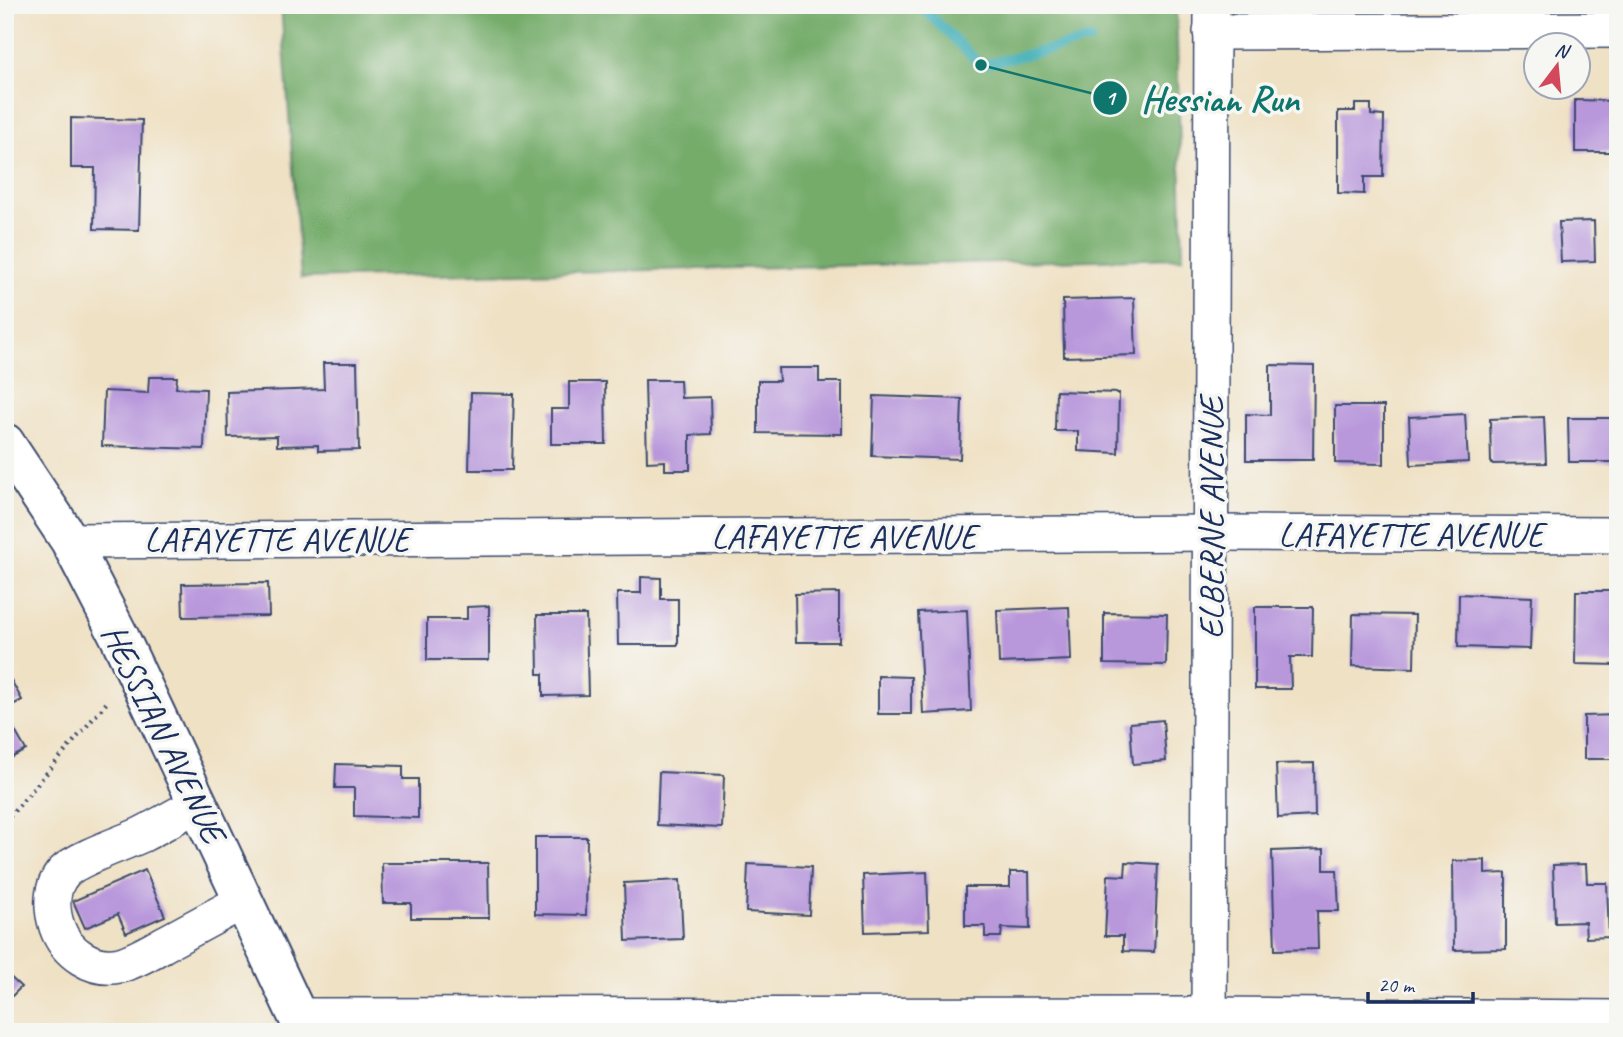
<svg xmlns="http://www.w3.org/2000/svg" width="1623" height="1037" viewBox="0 0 1623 1037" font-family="Caveat,sans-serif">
<rect width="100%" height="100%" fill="#f6f6f2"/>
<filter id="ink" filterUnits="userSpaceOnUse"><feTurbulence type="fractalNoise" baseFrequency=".0143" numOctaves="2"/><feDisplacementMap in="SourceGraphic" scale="14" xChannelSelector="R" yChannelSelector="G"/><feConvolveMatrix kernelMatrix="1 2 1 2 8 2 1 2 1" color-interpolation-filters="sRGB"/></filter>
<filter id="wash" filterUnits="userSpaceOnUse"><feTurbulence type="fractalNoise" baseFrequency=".00686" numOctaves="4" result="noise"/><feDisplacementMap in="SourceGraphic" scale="28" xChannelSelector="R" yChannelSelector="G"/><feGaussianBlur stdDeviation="1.57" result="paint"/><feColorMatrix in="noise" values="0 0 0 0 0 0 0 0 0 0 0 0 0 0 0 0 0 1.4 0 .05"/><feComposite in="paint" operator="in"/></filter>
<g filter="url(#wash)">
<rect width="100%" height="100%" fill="#efe1c4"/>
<!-- forest -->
<path fill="#74ac6a" stroke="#486e64" stroke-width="2" d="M281 5H374L458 9V5H1176L1183 258 301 278Z"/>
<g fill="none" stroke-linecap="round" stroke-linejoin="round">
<!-- stream -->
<path stroke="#3cadb6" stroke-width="10" d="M919 5 981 65 1090 40"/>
</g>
<g id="blocks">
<!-- building -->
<g fill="#b897db">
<path d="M1575 100 1618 101V152H1575Z"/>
<path d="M1355 104H1371V115L1384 116 1383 177H1364V194L1338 193V111H1355Z"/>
<path d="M71 118 142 120 139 230 94 229 95 168H71Z"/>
<path d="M1594 221 1595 261 1561 262 1559 222Z"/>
<path d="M1134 298 1136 355 1064 357 1063 300Z"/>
<path d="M323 363H357L359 450 318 451V445L277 446V436L228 437 227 392 324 389Z"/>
<path d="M1270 365 1314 366 1313 460H1246V414L1270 415Z"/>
<path d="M778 368H819V382H842V434L758 433V381H779Z"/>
<path d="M149 377H177L176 388 206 389 204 449 102 446 104 391 148 393Z"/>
<path d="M645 380H680L681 398 710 397 711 434 690 435V470H665V461L647 462Z"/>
<path d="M569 382H605L606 444H551V409H569Z"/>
<path d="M1056 391 1119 393 1118 453 1078 451V431H1055Z"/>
<path d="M471 393 514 394 512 470H469Z"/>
<path d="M874 396 962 399 960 459 872 456Z"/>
<path d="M1335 406H1384V464L1335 463Z"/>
<path d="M1465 414 1468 462 1411 465 1409 417Z"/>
<path d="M1544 417 1546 463 1491 464 1490 419Z"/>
<path d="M1568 418H1618V462H1569Z"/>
<path d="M641 577 661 578V599H678V645H618L617 593H641Z"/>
<path d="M268 583 269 616 183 617 182 584Z"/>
<path d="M1576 591H1618V665L1575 664Z"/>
<path d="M839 593V642H796L795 594Z"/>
<path d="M1459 594 1532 597 1530 649 1458 647Z"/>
<path d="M489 606V660H427V619H467V607Z"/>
<path d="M1069 607 1071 660 999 663 997 610Z"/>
<path d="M1255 607H1313L1312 657H1290L1291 689H1255Z"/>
<path d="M967 610 971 711 923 714 918 612Z"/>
<path d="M1104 613 1167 614 1166 665 1104 664Z"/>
<path d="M1353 614 1415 615 1414 668 1352 666Z"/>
<path d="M537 615H586L588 695 543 696V674H538Z"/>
<path d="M5 669 22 700 5 709Z"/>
<path d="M878 676 911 677V714H878Z"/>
<path d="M1618 715V759H1584V716Z"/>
<path d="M1163 720 1166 761 1133 764 1130 723Z"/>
<path d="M11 724 26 750 5 761V727Z"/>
<path d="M1314 763 1315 816 1278 818 1276 764Z"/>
<path d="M336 764 403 766V779H418V818L354 816V788H335Z"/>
<path d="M659 772 724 775 722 828 657 825Z"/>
<path d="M535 837H587L586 915 535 914Z"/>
<path d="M1324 849V870H1337L1339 911H1317L1318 949 1275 950 1272 851Z"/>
<path d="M1485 860V874L1506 873V949L1454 950 1453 861Z"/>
<path d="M1126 862 1158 864 1154 952 1123 951V936H1105L1108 875 1125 876Z"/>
<path d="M382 863H488L489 918H411V903H383Z"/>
<path d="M748 864 811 867 809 915 746 912Z"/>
<path d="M1586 864 1587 883H1607L1609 937 1586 938 1585 922 1555 923 1553 865Z"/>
<path d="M145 870 165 916 126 933 118 914 85 928 73 901Z"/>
<path d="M927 872 929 930 865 932 863 875Z"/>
<path d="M1010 872H1029L1030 929 1002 928 1001 937H985V926H965V887H1010Z"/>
<path d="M680 880 683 939 626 941 624 883Z"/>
<path d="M5 972 21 987 5 1003Z"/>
</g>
</g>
</g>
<g filter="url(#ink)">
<use href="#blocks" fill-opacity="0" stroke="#3b4a6d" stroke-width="2"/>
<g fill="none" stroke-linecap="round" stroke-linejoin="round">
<!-- minor casing -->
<g stroke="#3b4a6d" stroke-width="38">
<g id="minor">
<path d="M1211 32 1618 30"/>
<path d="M70 541 1211 533 1618 535"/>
<path d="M198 804C179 814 161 825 141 835 123 843 76 859 64 872 50 887 51 909 57 927 66 953 93 971 120 965 135 961 150 952 164 944 190 930 217 915 244 901"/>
<path d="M298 1016 1209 1015 1618 1018"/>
<path d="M1209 1032 1212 5"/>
</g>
</g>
<!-- major casing -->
<g stroke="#3b4a6d" stroke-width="42">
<path id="major" d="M5 443 70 541 84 568 120 638 305 1032"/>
</g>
<!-- path -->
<path stroke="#3b4a6d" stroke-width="4.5" stroke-dasharray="2 5" stroke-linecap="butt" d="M5 822 109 700"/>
<!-- minor -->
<use href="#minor" stroke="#fff" stroke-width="35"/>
<!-- major -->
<use href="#major" stroke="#fff" stroke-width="38"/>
</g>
</g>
<g text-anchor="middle" stroke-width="7" stroke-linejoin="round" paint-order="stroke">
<!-- street labels -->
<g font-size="35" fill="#1b2f5e" stroke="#f6f6f2">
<text transform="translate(1211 518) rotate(-90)" y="12">ELBERNE AVENUE</text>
<text x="1411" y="546">LAFAYETTE AVENUE</text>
<text x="844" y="548">LAFAYETTE AVENUE</text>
<text x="277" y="551">LAFAYETTE AVENUE</text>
<text transform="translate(164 733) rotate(64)" y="12">HESSIAN AVENUE</text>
</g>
</g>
<!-- callouts -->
<path fill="none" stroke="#0f766e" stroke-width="2.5" d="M981 65L1110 98"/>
<g fill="#0f766e" stroke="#f6f6f2" stroke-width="2.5">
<circle cx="981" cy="65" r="7"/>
<circle cx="1110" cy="98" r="18"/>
</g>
<g font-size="21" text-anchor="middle" font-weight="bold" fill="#fff">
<text x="1110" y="105">1</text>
</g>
<g font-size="37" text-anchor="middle" font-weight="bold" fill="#0f766e" stroke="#f6f6f2" stroke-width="7" stroke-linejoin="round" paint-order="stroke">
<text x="1220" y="111">Hessian Run</text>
</g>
<!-- margin -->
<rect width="1623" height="1037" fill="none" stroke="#f6f6f2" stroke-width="28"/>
<!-- north arrow -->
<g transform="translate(1557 66) rotate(16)"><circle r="33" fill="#f6f6f2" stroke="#9ea6b7" stroke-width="2"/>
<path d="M0-5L12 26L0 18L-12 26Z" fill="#d1495b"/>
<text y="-10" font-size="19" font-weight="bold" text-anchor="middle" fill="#1b2f5e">N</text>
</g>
<!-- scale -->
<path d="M1368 992v10h105v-10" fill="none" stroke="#1b2f5e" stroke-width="3.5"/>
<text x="1378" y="992" font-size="21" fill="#1b2f5e" stroke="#f6f6f2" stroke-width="5" paint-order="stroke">20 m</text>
</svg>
